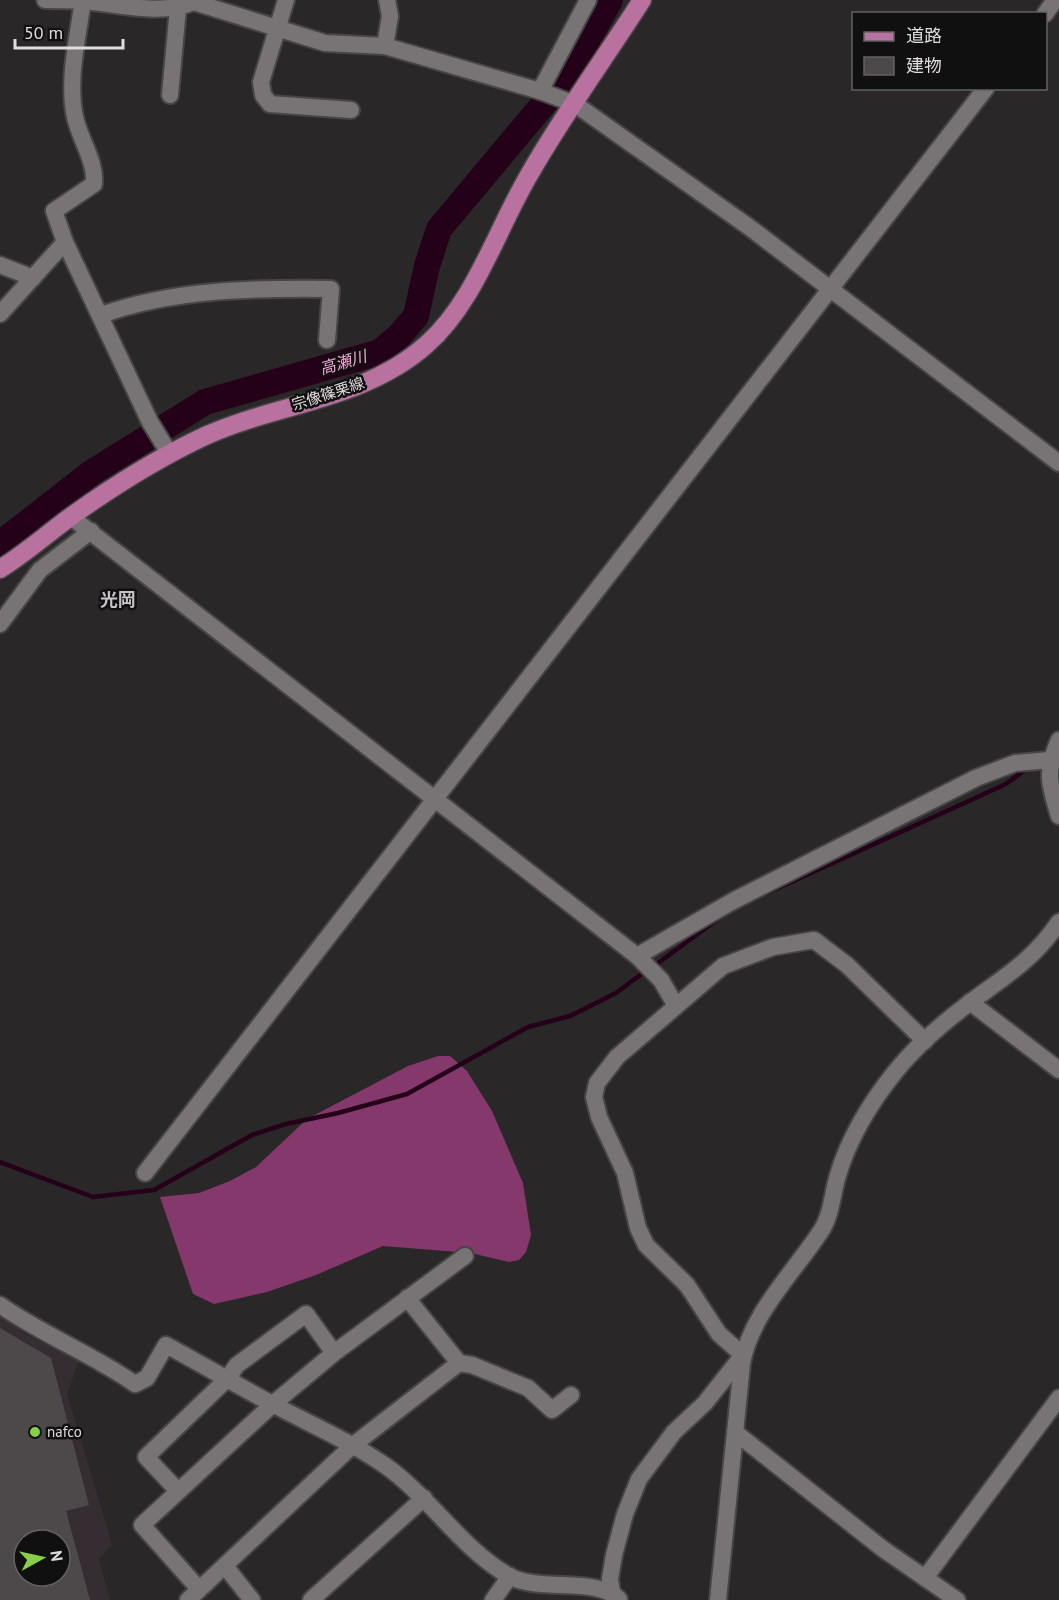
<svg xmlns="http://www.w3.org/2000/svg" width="1059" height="1600" viewBox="0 0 1059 1600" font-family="'PT Sans','Noto Sans JP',sans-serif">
<rect width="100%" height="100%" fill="#2a2728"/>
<!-- built -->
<path fill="#362d32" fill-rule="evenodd" d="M0 1312 25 1334 79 1360 67 1394 112 1544 99 1559 110 1600H0ZM24 1540H60V1576H24Z"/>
<!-- forest -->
<path fill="#85386b" d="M438 1056H450L467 1071 492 1111 523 1183 531 1235 526 1252 519 1260 509 1262 471 1253 383 1246 316 1275 267 1292 214 1304 193 1294 160 1197 199 1193 230 1181 256 1167 307 1119 408 1066Z"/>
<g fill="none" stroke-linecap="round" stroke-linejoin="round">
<!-- stream -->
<g stroke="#240019" stroke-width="4.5">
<path d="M767 893 1006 784 1029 767"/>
<path d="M654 966 725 914"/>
<path d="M0 1162 93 1197 154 1190 252 1135 286 1124 338 1113 407 1094 528 1027 570 1016 616 993 647 970"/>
</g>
<!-- river -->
<path stroke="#240019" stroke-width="26" d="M0 544 91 473 205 402 380 352 399 336 416 316 427 266 439 229 567 76 610 0"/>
</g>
<!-- building -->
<path fill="#4d494b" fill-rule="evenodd" d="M0 1328 51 1358 89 1505 66 1511 90 1600H0ZM24 1540H60V1576H24Z"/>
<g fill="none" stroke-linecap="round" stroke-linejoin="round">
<!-- minor casing -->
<g stroke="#474546" stroke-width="20">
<g id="minor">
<path d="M45 0C58 0 70 0 83 1 121 4 158 16 194 2L325 43 385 46 540 91 575 104 749 227 1059 463"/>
<path d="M83 0C78 37 67 80 75 117 80 140 96 161 94 184L54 211 65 242 150 422 169 453"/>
<path d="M286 0 261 82 263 95 270 104 351 110"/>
<path d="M1045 14 1055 0"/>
<path d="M385 46 390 16 387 0"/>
<path d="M540 91 588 0"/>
<path d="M170 95 178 8"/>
<path d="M0 265 33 278"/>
<path d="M0 314 65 242"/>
<path d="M101 315C174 289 255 288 331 289L327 340"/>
<path d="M71 517 637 956 661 980 676 1006"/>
<path d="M0 624 40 570 91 531"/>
<path d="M1059 740C1045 771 1049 784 1059 816"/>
<path d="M637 956 733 901 976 778 1015 763 1050 760"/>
<path d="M970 1002 1059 1070"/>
<path d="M145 1173 986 88"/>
<path d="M407 1298 459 1363 472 1365 528 1388 552 1410 571 1395"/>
<path d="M0 1305C43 1335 92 1354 135 1384L147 1378 166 1345C205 1366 243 1389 282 1409 318 1428 357 1445 390 1469 433 1501 462 1549 509 1576 541 1593 595 1576 619 1599"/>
<path d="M736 1433 883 1549 957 1600"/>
<path d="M178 1491 146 1457 227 1379 237 1365 306 1314 334 1353"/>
<path d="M225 1566 252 1600"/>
<path d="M925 1578 1059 1398"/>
<path d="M199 1589 142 1525 273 1404 334 1353 465 1256"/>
<path d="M612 1593 610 1579 614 1555 625 1514 639 1479 674 1432 705 1403 743 1355 719 1334 687 1285 646 1245 638 1228 625 1173 599 1117 594 1097 597 1083 617 1057 723 966 773 947 814 940 847 965 925 1041"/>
<path d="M188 1600 352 1446 459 1363"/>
<path d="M311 1600 424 1498"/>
<path d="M493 1600 510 1576"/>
<path d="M718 1600 742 1364C750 1315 794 1272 821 1231 832 1214 832 1194 838 1175 849 1138 871 1102 895 1072 916 1046 945 1021 972 1001 1007 975 1034 959 1059 922"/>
</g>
</g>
<!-- major casing -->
<g stroke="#474546" stroke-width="21">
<path id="major" d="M0 569C26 553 48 533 73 515 115 485 158 458 205 436 278 403 364 400 426 345 475 302 496 231 529 175 563 115 605 58 642 0"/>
</g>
<!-- minor -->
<use href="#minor" stroke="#787476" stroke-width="16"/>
<!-- major -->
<use href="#major" stroke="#b9719f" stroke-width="18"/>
</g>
<!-- markers -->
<circle fill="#88cf49" stroke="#111011" stroke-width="2" cx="35" cy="1432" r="6"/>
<g text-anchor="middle" stroke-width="5" stroke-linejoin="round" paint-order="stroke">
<!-- street labels -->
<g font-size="15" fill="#dfddde" stroke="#111011">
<text transform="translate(328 394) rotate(-18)" y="5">宗像篠栗線</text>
</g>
<!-- poi labels -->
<g font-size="15" fill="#dfddde" stroke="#111011" text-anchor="start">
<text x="47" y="1437">nafco</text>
</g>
<!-- water labels -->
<g font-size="16" font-style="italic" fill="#fca5da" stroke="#111011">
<text transform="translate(343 362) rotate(-16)" y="6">高瀬川</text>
</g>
<!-- quarter labels -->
<g font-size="18" font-weight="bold" fill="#c7c2c5" stroke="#111011">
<text x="118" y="606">光岡</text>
</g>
</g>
<!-- legend -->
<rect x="852" y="12" width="195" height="78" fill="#111011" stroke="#636263" stroke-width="1.5"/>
<rect x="864" y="32" width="30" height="9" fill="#b9719f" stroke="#636263" stroke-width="1.5"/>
<text x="906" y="42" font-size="18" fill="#dfddde">道路</text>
<rect x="864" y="57" width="30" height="18" fill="#4d494b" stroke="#636263" stroke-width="1.5"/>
<text x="906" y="72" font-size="18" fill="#dfddde">建物</text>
<!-- north arrow -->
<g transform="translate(42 1558) rotate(82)"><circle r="28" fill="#111011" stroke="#636263" stroke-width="1.5"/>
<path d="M0-4.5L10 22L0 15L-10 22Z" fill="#88cf49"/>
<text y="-9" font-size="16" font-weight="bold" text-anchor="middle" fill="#dfddde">N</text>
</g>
<!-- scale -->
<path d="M15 39v9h108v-9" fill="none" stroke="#dfddde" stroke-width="3"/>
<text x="24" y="39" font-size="18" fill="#dfddde" stroke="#111011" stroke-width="4.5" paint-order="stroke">50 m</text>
</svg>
